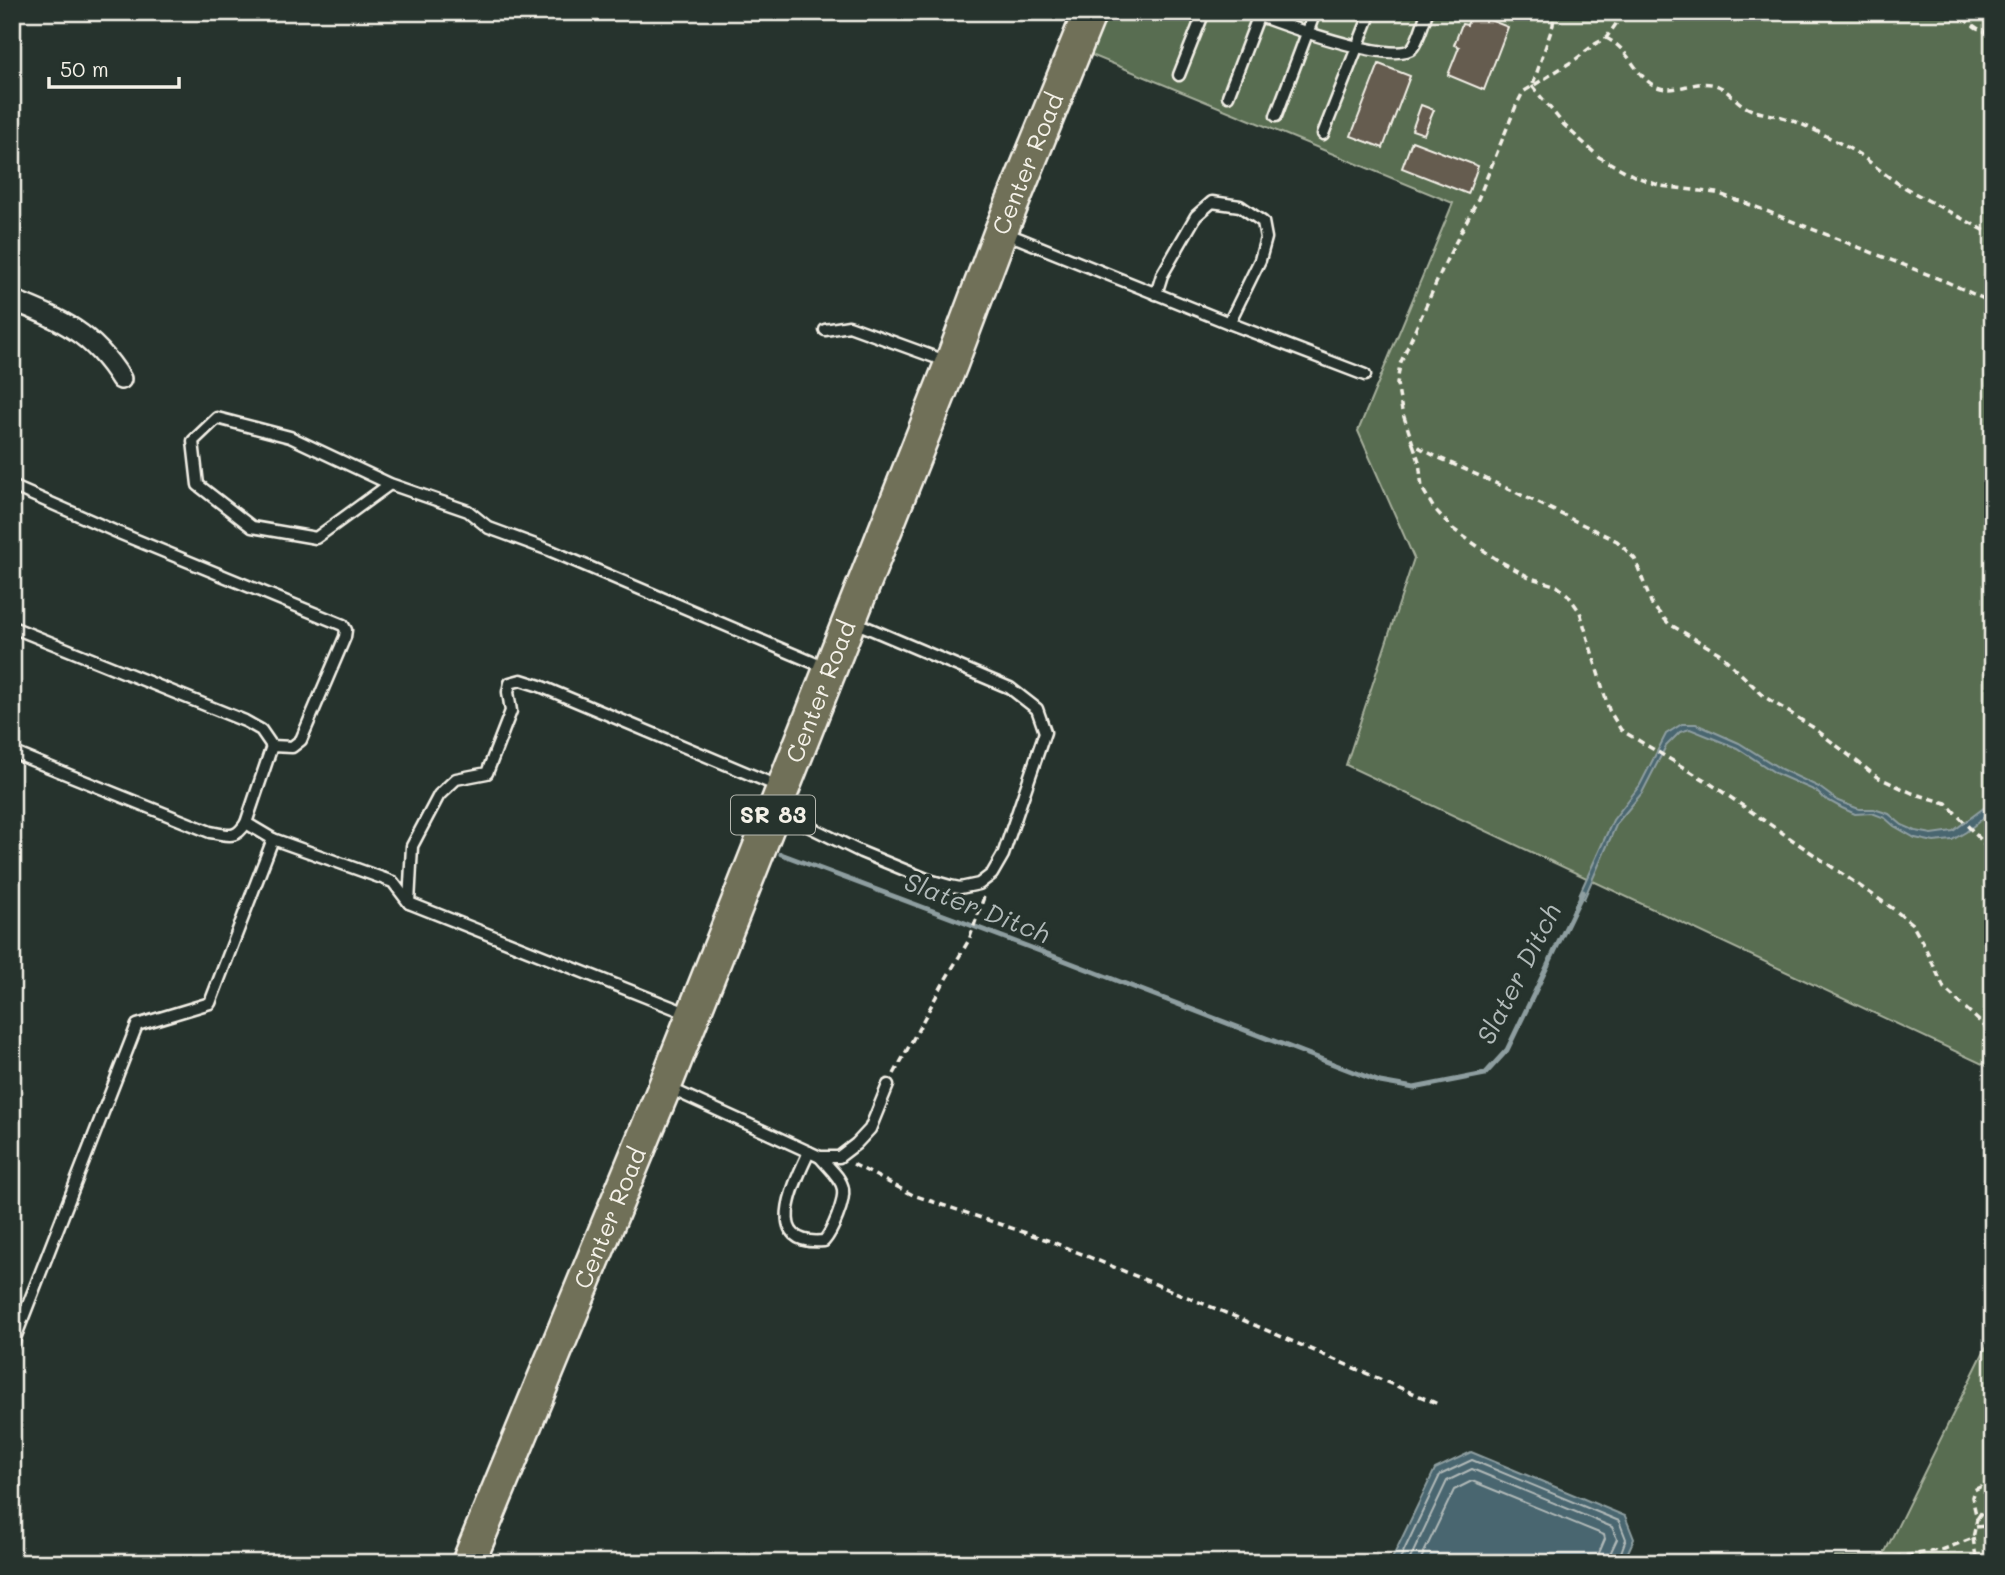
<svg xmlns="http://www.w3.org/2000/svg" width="2005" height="1575" viewBox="0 0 2005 1575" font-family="Mali,sans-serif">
<rect width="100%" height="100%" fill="#26332d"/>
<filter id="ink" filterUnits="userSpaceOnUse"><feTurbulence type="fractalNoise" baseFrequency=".0143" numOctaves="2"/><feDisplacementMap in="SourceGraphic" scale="14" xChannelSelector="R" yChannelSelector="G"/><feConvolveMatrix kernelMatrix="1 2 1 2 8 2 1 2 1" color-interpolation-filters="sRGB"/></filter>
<g filter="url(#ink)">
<!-- green -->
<g fill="#586d51" stroke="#a6af9c" stroke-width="2">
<path d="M1105 12H1993V1069L1346 765 1414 558 1358 431 1453 203 1089 54Z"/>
<path d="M1993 1333V1563H1832L1835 1557 1883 1556Z"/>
</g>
<!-- water -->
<g fill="#4a6670" stroke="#8e9ea0" stroke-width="2">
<path d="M1682 724H1696L1739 743 1781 769 1819 787 1838 801 1859 809H1874L1889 814 1902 825 1916 831 1932 834 1953 831 1993 801V810L1966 832 1952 840 1934 842 1915 838 1894 826 1885 818 1872 813 1855 814 1842 808 1822 797 1816 791 1777 774 1737 748 1690 729 1680 732 1666 746 1642 793 1617 823 1584 899 1579 895 1613 820 1640 785 1666 734Z"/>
<path d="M1471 1452 1625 1516 1634 1539 1623 1563H1390L1435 1469Z"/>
</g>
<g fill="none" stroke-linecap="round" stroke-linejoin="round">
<!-- shore -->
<g stroke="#b0b9b8" stroke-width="2">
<path d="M1398 1563 1440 1475 1472 1460 1619 1521 1626 1539 1617 1563"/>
<path d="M1408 1563 1447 1481 1472 1469 1612 1527 1617 1539 1609 1556 1608 1563"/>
<path d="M1419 1563 1454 1490 1472 1481 1604 1535 1605 1539 1599 1553 1598 1563"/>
</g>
<!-- stream -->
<path stroke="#8e9ea0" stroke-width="5" d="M781 854 1053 956 1380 1082 1414 1088 1485 1074 1507 1050 1583 892"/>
</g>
<!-- building -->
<g fill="#655b4f" stroke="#f4f1e8" stroke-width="2">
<path d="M1472 13 1508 27 1484 90 1448 75 1459 47 1454 45 1462 24 1467 25Z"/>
<path d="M1379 64 1410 76 1383 148 1351 136Z"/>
<path d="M1421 105 1434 110 1424 134 1412 130Z"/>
<path d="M1412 141 1478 166 1468 194 1402 168Z"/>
</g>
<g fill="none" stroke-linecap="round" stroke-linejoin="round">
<!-- lane casing -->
<g stroke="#f4f1e8" stroke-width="15">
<g id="lane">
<path d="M1249 12C1273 21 1395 67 1412 48 1418 42 1424 21 1427 12"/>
<path d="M1179 75 1204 12"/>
<path d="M1228 96 1260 12"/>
<path d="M1276 116 1315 12"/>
<path d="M1323 134 1371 12"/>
<path d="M1005 233 1229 323 1365 375"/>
<path d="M1156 294 1162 275 1196 216 1212 202 1240 206 1263 222 1266 238 1260 260 1229 323"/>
<path d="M825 330 849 326 948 362"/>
<path d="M390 484 316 538 252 527 198 485 193 441 217 418 290 437 390 484 468 511 489 528 549 550 826 668"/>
<path d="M12 486 119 533 343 625 346 630 345 637 301 740 292 747 272 746"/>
<path d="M12 627 245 721 261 730 272 746"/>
<path d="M12 752 210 832C229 835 235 840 246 823L272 746"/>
<path d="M777 811 861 852 929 880 950 886 960 888 979 884 992 874 1003 855 1045 732 1037 709 1010 688 854 622"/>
<path d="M246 823 273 839"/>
<path d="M409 903 412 846 439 795 456 779 487 773 511 711 508 692 510 683 521 680 540 686 780 787"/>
<path d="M669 1088 820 1157H839L856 1144 870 1129 888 1085"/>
<path d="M809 1152C796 1180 761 1247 824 1241 832 1232 845 1202 843 1189 841 1177 827 1166 820 1157"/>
<path d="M12 1346 137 1025 210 1003 273 839 393 882 409 903 689 1014"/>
</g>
</g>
<!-- street casing -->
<g stroke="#f4f1e8" stroke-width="24">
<path id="street" d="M12 300C61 320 92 332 121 379"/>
</g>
<!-- primary casing -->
<g stroke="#f4f1e8" stroke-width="37">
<g id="primary">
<path id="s1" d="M468 1563 665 1086 951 364 1001 231 1090 12"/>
</g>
</g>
<!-- path -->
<g stroke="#f4f1e8" stroke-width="3.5" stroke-dasharray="7 5" stroke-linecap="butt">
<path d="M1619 12 1616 24 1606 38 1595 44 1576 59 1523 92 1516 106 1478 199 1446 261 1400 364 1397 384 1402 411 1413 444 1435 456 1513 491 1617 541 1635 559 1652 605 1669 624 1719 653 1765 697 1814 728 1877 777 1912 793 1946 803 1983 842 1993 866"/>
<path d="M1953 12 1977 28 1993 35"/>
<path d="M1606 38C1631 50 1634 75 1655 86 1674 96 1697 77 1718 86 1730 91 1738 105 1752 110 1766 115 1780 115 1794 121 1816 130 1839 142 1860 155 1873 164 1885 175 1899 184 1929 202 1962 218 1993 235"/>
<path d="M1533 84 1553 25 1554 12"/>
<path d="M1532 86 1564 125 1599 157 1634 176 1661 186 1716 193 1751 205 1947 282 1993 303"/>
<path d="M1413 444 1419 461 1422 488 1433 507 1453 529 1496 559 1531 578 1557 586 1568 595 1580 612 1609 710 1621 730 1708 782 1892 908 1912 924 1924 945 1944 988 1993 1034"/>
<path d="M894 1074 944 982 969 940 985 894"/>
<path d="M853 1164 913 1195 1050 1241 1231 1315 1438 1404"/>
<path d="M1976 1527 1993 1525"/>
<path d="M1973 1538 1977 1563"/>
<path d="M1884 1563 1889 1558 1942 1550 1973 1538 1977 1519 1972 1497 1974 1490 1980 1487 1986 1492 1987 1504 1977 1519"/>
</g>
<!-- lane -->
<use href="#lane" stroke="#26332d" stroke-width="10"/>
<!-- street -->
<use href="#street" stroke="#26332d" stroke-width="19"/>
<!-- primary -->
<use href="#primary" stroke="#706f59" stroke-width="32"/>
</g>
</g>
<g text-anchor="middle" stroke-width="7" stroke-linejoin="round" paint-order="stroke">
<!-- shield labels -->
<rect fill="#26332d" stroke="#b6b8b0" stroke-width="2" x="731" y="795.5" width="84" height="39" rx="5"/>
<g font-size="23" font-weight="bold" fill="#f4f1e8">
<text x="773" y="823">SR 83</text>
</g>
<!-- street labels -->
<g font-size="24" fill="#f4f1e8" stroke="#26332d">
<text dy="8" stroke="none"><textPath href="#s1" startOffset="1507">Center Road</textPath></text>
<text dy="8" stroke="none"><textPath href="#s1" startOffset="940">Center Road</textPath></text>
<text dy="8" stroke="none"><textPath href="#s1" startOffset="373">Center Road</textPath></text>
</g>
<!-- water labels -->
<g font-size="26" font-style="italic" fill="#b0b9b8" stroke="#26332d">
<text transform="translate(977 908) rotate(21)" y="9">Slater Ditch</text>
<text transform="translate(1519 974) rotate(-63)" y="9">Slater Ditch</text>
</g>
</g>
<!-- margin -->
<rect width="2005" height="1575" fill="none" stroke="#26332d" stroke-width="42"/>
<rect x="21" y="21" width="1963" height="1533" fill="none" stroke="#f4f1e8" stroke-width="2.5" filter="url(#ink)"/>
<!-- scale -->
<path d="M49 77v10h130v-10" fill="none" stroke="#f4f1e8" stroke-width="3.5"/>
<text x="60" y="77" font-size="21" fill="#f4f1e8" stroke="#26332d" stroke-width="5" paint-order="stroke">50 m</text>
</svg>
